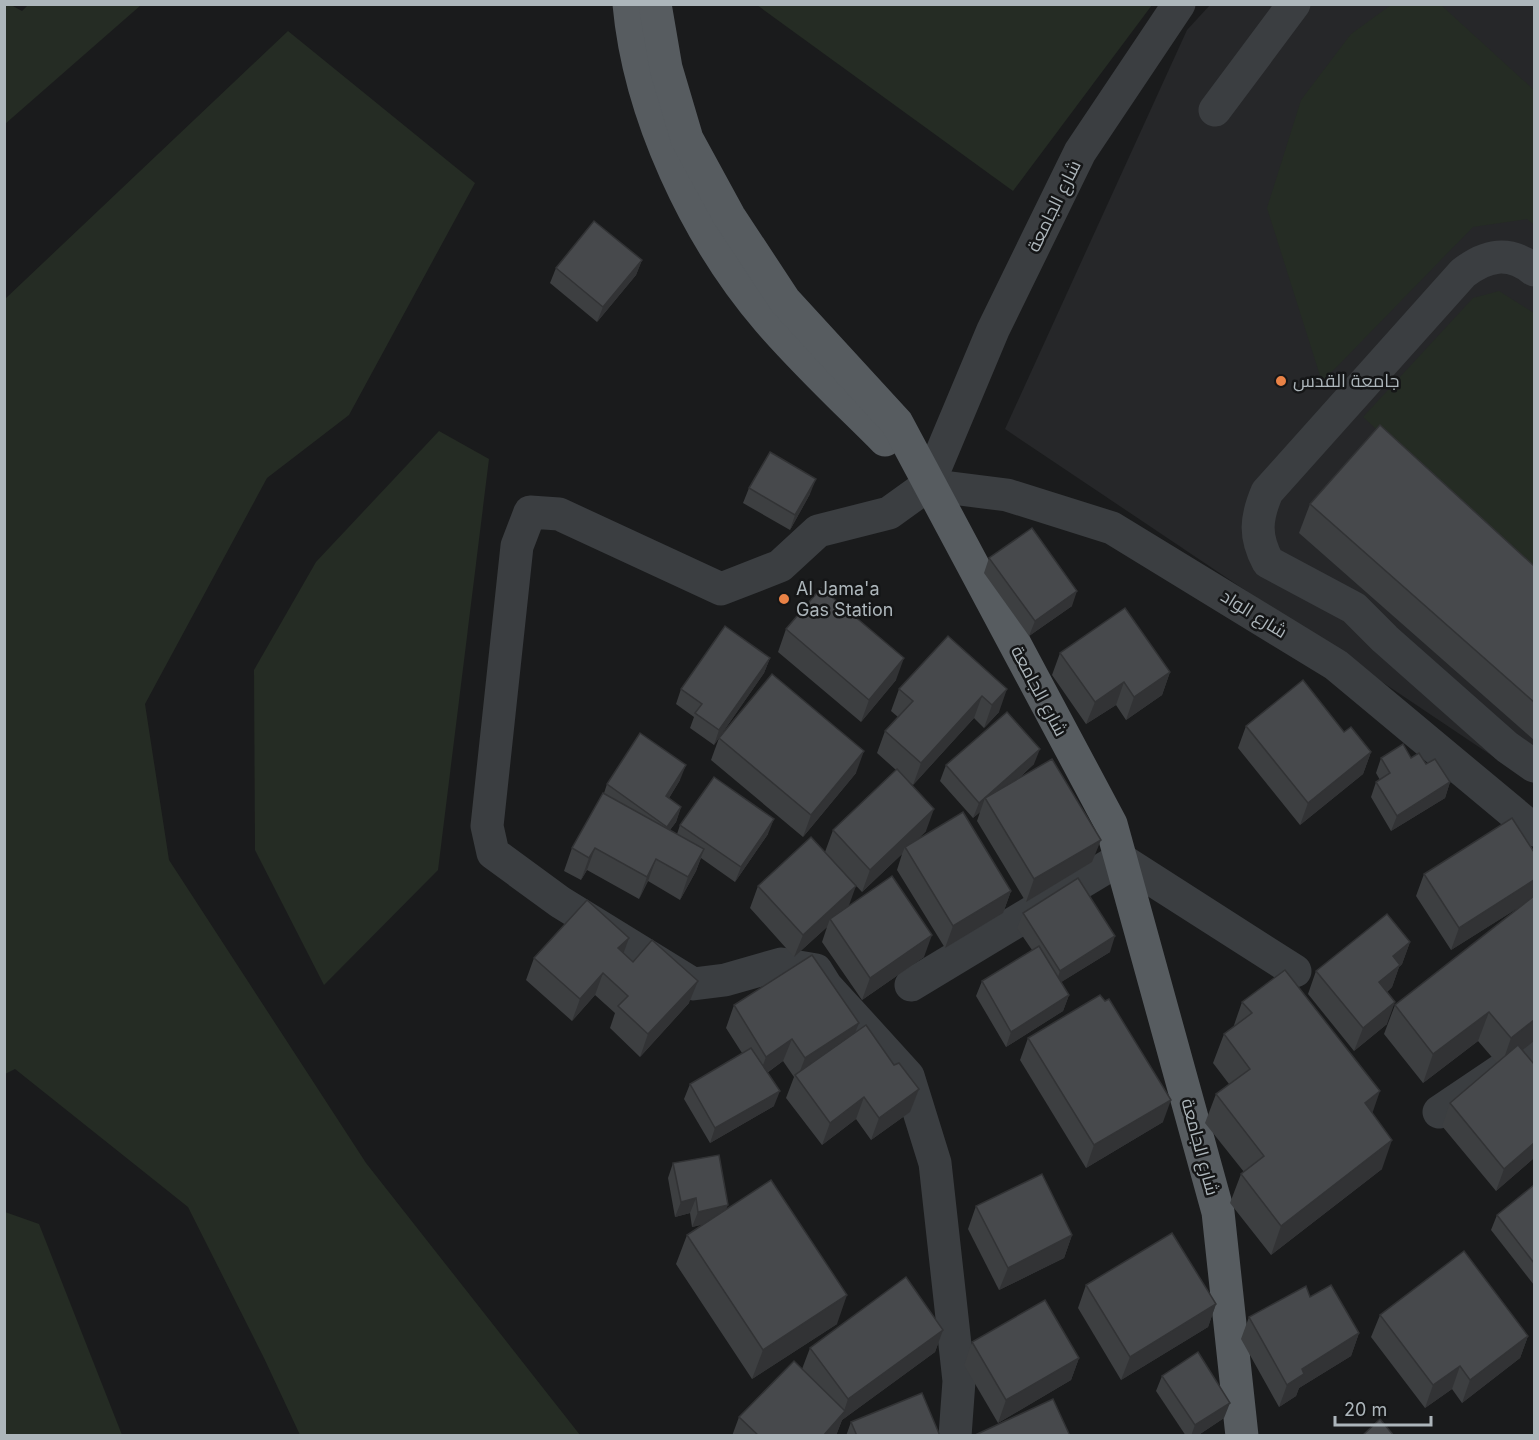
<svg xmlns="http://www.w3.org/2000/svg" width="1539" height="1440" viewBox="0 0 1539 1440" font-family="Inter,Cairo,sans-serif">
<rect width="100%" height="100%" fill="#1a1b1c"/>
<!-- built -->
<path fill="#262729" d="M1210 5H1534V784L1005 429 1187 30Z"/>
<!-- green -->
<g fill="#252c24">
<path d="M5 4 11 5 22 11 28 5H141L5 124Z"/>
<path d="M757 5H1152L1013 191Z"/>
<path d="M1391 5H1441L1534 90V225L1527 219 1473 227 1322 382 1267 208 1301 100 1351 34Z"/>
<path d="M288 31 475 183 349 415 267 478 145 704 169 860 366 1163 580 1435H300L264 1358 188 1207 15 1069 5 1074V299Z"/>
<path d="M1499 291 1534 313V574L1363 417 1473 298Z"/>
<path d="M439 431 489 459 438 870 324 985 255 850 254 670 316 562Z"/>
<path d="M5 1212 39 1224 122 1435H5Z"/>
</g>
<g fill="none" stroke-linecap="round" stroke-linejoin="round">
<!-- minor -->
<g stroke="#3b3e41" stroke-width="33">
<path d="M1215 110 1294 4"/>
<path d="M1534 270C1509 250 1486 255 1463 273L1267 492C1256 518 1254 536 1268 562L1354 608 1385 639 1507 747 1534 766"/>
<path d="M928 485 889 513 818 531 780 566 721 589 559 514 530 512 517 546 487 826 493 853 560 902 693 984 725 980 781 964 816 970 826 986 908 1076 935 1163 959 1381 955 1436"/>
<path d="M928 485 1007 495 1112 528 1336 665 1534 830"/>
<path d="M928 485 993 330 1080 152 1179 4"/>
<path d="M911 985 1120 859 1295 971"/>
<path d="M1439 1112 1534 1048"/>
</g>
<!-- major -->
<g stroke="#575c60" stroke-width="33">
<path d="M629 4C639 114 696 236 768 320 804 362 846 401 885 440"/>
<path d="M655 4 666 68 687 139 729 216 785 301 897 423 1111 824 1218 1212 1242 1436"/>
</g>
</g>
<!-- wall -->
<g fill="#3d3f41">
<path d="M642 260 636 275 597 322 550 283 556 268Z"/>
<path d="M749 488 810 494 790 530 743 503Z"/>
<path d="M1310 504 1534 566V740L1299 533Z"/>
<path d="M989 558 1072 606 1029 636 984 573Z"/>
<path d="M786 629 896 680 861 722 778 652Z"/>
<path d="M948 636 999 712 984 728 974 718 913 785 909 782 926 831 917 840 1011 891 1003 913 945 948 897 870 902 854 862 892 845 874 848 907 924 957 862 1000 822 942 827 927 794 957 750 908 758 886 825 852 833 830 896 770 877 753 885 731 898 717 891 711 899 689Z"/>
<path d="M1060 653 1170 672 1162 695 1126 720 1116 705 1086 724 1052 675Z"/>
<path d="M770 658 764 673 714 745 690 728 694 717 676 704 681 689Z"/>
<path d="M1246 726 1344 732 1371 752 1363 774 1300 825 1238 748Z"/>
<path d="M719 738 856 773 803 837 711 760Z"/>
<path d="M1381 758H1411L1426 764 1450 782 1445 798 1391 831 1371 797 1376 782 1380 780 1376 773Z"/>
<path d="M1034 764 1018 779 1092 862 1026 902 977 821 980 812 973 818 940 781 946 765Z"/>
<path d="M680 780 669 798 681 807 676 822 670 830 677 834 680 825 768 834 735 882 701 858 696 871 680 900 648 881 639 899 587 870 581 880 564 871 572 848 604 793 607 784Z"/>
<path d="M1534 852 1523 1050 1530 1059 1533 1050 1534 1048V1158L1496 1191 1442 1126 1450 1103 1497 1063 1478 1041 1423 1083 1384 1034 1395 1005 1527 902 1451 950 1416 896 1424 874Z"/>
<path d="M1023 913 1110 952 1061 982 1069 995 1063 1011 1006 1047 976 996 982 981 1032 950 1017 928Z"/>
<path d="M629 938 623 953 633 962 689 1003 640 1057 610 1028 615 1013 595 995 572 1021 526 980 534 958Z"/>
<path d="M1410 942 1402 964 1399 967 1392 987 1387 992V1024L1354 1051 1308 994 1316 971Z"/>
<path d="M1242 1002 1372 1113 1382 1169 1271 1255 1230 1203 1241 1174 1244 1172 1205 1123 1216 1094 1229 1084 1213 1063 1224 1034 1233 1028Z"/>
<path d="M734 1005 859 1023 855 1033 894 1065 919 1089 910 1112 871 1140 856 1119 822 1145 786 1098 794 1077 783 1061 767 1073 774 1106 710 1143 684 1099 690 1084 742 1053 726 1028Z"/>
<path d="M1028 1038 1163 1122 1086 1168 1020 1060Z"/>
<path d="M673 1163 726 1210 837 1324 752 1379 676 1264 687 1235 704 1224 692 1227 690 1213 675 1217 668 1178Z"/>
<path d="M1534 1185V1285L1491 1230 1497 1215Z"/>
<path d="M976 1206 1072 1235 1064 1258 999 1290 968 1229Z"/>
<path d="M1086 1285 1216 1304 1208 1327 1121 1380 1078 1308Z"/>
<path d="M1310 1297 1359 1333 1351 1356 1299 1388 1296 1396 1279 1407 1241 1339 1249 1317Z"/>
<path d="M1380 1315 1528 1336 1520 1358 1462 1403 1452 1389 1425 1408 1371 1337Z"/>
<path d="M943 1330 935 1352 842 1420 837 1433 835 1436H732L739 1417 802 1369 810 1348Z"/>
<path d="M972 1342 1079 1358 1071 1380 998 1423 964 1365Z"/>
<path d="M1162 1376 1224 1418 1197 1436H1186L1156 1391Z"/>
<path d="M851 1422 940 1436H846Z"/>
</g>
<!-- shaded-wall -->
<g fill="#323335">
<path d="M642 260 636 275 597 322 603 307Z"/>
<path d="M816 479 810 494 790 530 795 515Z"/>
<path d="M1077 591 1072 606 1029 636 1035 621Z"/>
<path d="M770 658 764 673 714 745 719 730Z"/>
<path d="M904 658 896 680 861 722 869 700Z"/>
<path d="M1170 672 1162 695 1126 720 1134 697Z"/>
<path d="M1124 682 1116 705 1086 724 1095 702Z"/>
<path d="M1007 689 999 712 984 728 992 705Z"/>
<path d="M982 696 974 718 913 785 921 763Z"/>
<path d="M1040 749 1034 764 989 804 985 798 980 812 973 818 979 803Z"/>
<path d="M864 751 856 773 803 837 811 815Z"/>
<path d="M1371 752 1363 774 1300 825 1308 803Z"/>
<path d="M686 765 680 780 661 811 666 796Z"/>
<path d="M1450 782 1445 798 1391 831 1397 816Z"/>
<path d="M681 807 676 822 661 842 667 827Z"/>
<path d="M934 809 926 831 906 850 905 847 902 854 862 892 870 870Z"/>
<path d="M774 819 768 834 735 882 741 867Z"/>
<path d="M1101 840 1092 862 1026 902 1034 879Z"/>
<path d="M595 848 587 870 581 880 589 858Z"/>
<path d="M704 849 696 871 680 900 688 877Z"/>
<path d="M656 859 648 881 639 899 647 877Z"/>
<path d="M1534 880V898L1451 950 1459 928Z"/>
<path d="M856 886 848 908 830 919 827 927 794 957 803 935Z"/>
<path d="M1011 891 1003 913 945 948 953 926Z"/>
<path d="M932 935 924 957 862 1000 870 978Z"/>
<path d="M1115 936 1110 952 1055 986 1060 971Z"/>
<path d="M629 938 621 960 618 948Z"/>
<path d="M1410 942 1402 964 1399 967 1392 987 1371 1004 1379 982 1393 956Z"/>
<path d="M603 973 595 995 572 1021 580 999Z"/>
<path d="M698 981 689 1003 640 1057 648 1034Z"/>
<path d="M1069 995 1063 1011 1006 1047 1011 1032Z"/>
<path d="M1395 1002 1387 1024 1354 1051 1363 1028Z"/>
<path d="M1489 1012 1478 1041 1423 1083 1433 1054Z"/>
<path d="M1534 1020V1041L1501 1067 1511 1038Z"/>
<path d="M859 1023 850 1045 797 1079 805 1058Z"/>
<path d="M792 1039 783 1061 758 1079 766 1057Z"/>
<path d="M919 1089 910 1112 871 1140 879 1118Z"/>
<path d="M780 1091 774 1106 710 1143 715 1128Z"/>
<path d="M1380 1091 1370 1120 1365 1103Z"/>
<path d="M864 1097 856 1119 822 1145 830 1123Z"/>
<path d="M1171 1100 1163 1122 1086 1168 1094 1145Z"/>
<path d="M1392 1140 1382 1169 1271 1255 1281 1226Z"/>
<path d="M1534 1143V1158L1496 1191 1504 1169Z"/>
<path d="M696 1198 690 1213 675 1217 681 1202Z"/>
<path d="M728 1205 722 1220 692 1227 698 1212Z"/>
<path d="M1072 1235 1064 1258 999 1290 1008 1268Z"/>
<path d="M847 1295 837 1324 752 1379 763 1350Z"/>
<path d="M1216 1304 1208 1327 1121 1380 1130 1357Z"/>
<path d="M943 1330 935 1352 842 1420 837 1433 835 1436H823L843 1414 848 1399Z"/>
<path d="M1359 1333 1351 1356 1299 1388 1296 1396 1279 1407 1287 1385 1302 1369Z"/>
<path d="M1528 1336 1520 1358 1462 1403 1470 1380Z"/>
<path d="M1079 1358 1071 1380 998 1423 1006 1400Z"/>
<path d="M1460 1366 1452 1389 1425 1408 1433 1385Z"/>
<path d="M1230 1403 1224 1418 1197 1436H1191L1195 1425Z"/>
</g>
<!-- building -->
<g fill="#47494c" stroke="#323335" stroke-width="1.5">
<path d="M594 221 642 260 603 307 556 268Z"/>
<path d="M1380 425 1534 566V702L1310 504Z"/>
<path d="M770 452 816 479 795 515 749 488Z"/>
<path d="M1032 528 1077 591 1035 621 989 558Z"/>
<path d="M821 588 904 658 869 700 786 629Z"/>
<path d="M1125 608 1170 672 1134 697 1124 682 1095 702 1060 653Z"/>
<path d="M725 626 770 658 719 730 695 713 702 704 681 689Z"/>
<path d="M948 636 1007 689 992 705 982 696 921 763 885 731 913 701 899 689Z"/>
<path d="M772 674 864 751 811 815 719 738Z"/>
<path d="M1303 680 1344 732 1351 727 1371 752 1308 803 1246 726Z"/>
<path d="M1007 712 1040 749 979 803 946 765Z"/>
<path d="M640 733 686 765 666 796 681 807 667 827 607 784Z"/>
<path d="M1403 744 1411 758 1419 753 1426 764 1435 759 1450 782 1397 816 1376 782 1390 773 1381 758Z"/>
<path d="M1052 759 1101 840 1034 879 985 798Z"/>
<path d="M897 769 934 809 870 870 833 830Z"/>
<path d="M714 777 774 819 741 867 680 825Z"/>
<path d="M603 793 704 849 688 877 656 859 647 877 595 848 589 858 572 848Z"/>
<path d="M963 812 1011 891 953 926 905 847Z"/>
<path d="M1512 818 1534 852V880L1459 928 1424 874Z"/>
<path d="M811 837 856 886 803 935 758 886Z"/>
<path d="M892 876 932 935 870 978 830 919Z"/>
<path d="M1078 878 1115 936 1060 971 1023 913Z"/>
<path d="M1534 896V1020L1511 1038 1489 1012 1433 1054 1395 1005Z"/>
<path d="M587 900 629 938 618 948 633 962 652 940 698 981 648 1034 618 1006 628 996 603 973 580 999 534 958Z"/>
<path d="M1387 914 1410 942 1393 956 1400 965 1379 982 1395 1002 1363 1028 1316 971Z"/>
<path d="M1039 946 1069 995 1011 1032 982 981Z"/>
<path d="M812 955 859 1023 805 1058 792 1039 766 1057 734 1005Z"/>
<path d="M1285 970 1380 1091 1365 1103 1392 1140 1281 1226 1241 1174 1264 1156 1216 1094 1250 1069 1224 1034 1252 1013 1242 1002Z"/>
<path d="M1100 995 1105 1001 1109 999 1171 1100 1094 1145 1028 1038Z"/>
<path d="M866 1025 894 1065 899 1063 919 1089 879 1118 864 1097 830 1123 795 1075Z"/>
<path d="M1518 1045 1534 1064V1143L1504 1169 1450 1103Z"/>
<path d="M751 1048 780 1091 715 1128 690 1084Z"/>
<path d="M719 1155 728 1205 698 1212 696 1198 681 1202 673 1163Z"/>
<path d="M1042 1174 1072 1235 1008 1268 976 1206Z"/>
<path d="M771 1180 847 1295 763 1350 687 1235Z"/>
<path d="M1534 1185V1263L1497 1215Z"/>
<path d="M1172 1233 1216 1304 1130 1357 1086 1285Z"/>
<path d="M1464 1251 1528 1336 1470 1380 1460 1366 1433 1385 1380 1315Z"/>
<path d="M906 1277 943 1330 848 1399 810 1348Z"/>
<path d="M1331 1285 1359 1333 1302 1369 1304 1374 1287 1385 1249 1317 1306 1286 1310 1297Z"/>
<path d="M1045 1300 1079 1358 1006 1400 972 1342Z"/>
<path d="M1198 1352 1230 1403 1195 1425 1162 1376Z"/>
<path d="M794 1361 845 1411 823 1436H759L739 1417Z"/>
<path d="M922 1393 940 1436H857L851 1422Z"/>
<path d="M1053 1399 1070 1436H973Z"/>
<path d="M1380 1419 1394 1436H1362Z"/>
</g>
<!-- markers -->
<g fill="#e98246" stroke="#151617" stroke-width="2">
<circle cx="1281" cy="381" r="6"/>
<circle cx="784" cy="599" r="6"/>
</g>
<g text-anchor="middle" stroke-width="5" stroke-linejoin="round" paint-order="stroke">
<!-- street labels -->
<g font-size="18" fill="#adb6bb" stroke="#151617">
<text transform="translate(1054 206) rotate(-64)" y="6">شارع الجامعة</text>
<text transform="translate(1254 614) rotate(32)" y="6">شارع الواد</text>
<text transform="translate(1039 691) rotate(62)" y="6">شارع الجامعة</text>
<text transform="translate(1200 1147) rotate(75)" y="6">شارع الجامعة</text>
</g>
<!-- poi labels -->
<g font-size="18" fill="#adb6bb" stroke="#151617" text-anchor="start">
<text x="1293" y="387">جامعة القدس</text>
<text x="796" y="595">Al Jama'a<tspan x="796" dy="21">Gas Station</tspan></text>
</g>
</g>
<!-- border -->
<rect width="1539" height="1440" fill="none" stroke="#adb6bb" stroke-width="12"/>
<!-- scale -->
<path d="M1335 1416v9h96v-9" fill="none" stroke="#adb6bb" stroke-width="3"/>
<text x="1344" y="1416" font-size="18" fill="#adb6bb" stroke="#151617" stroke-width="4.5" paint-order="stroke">20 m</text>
</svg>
